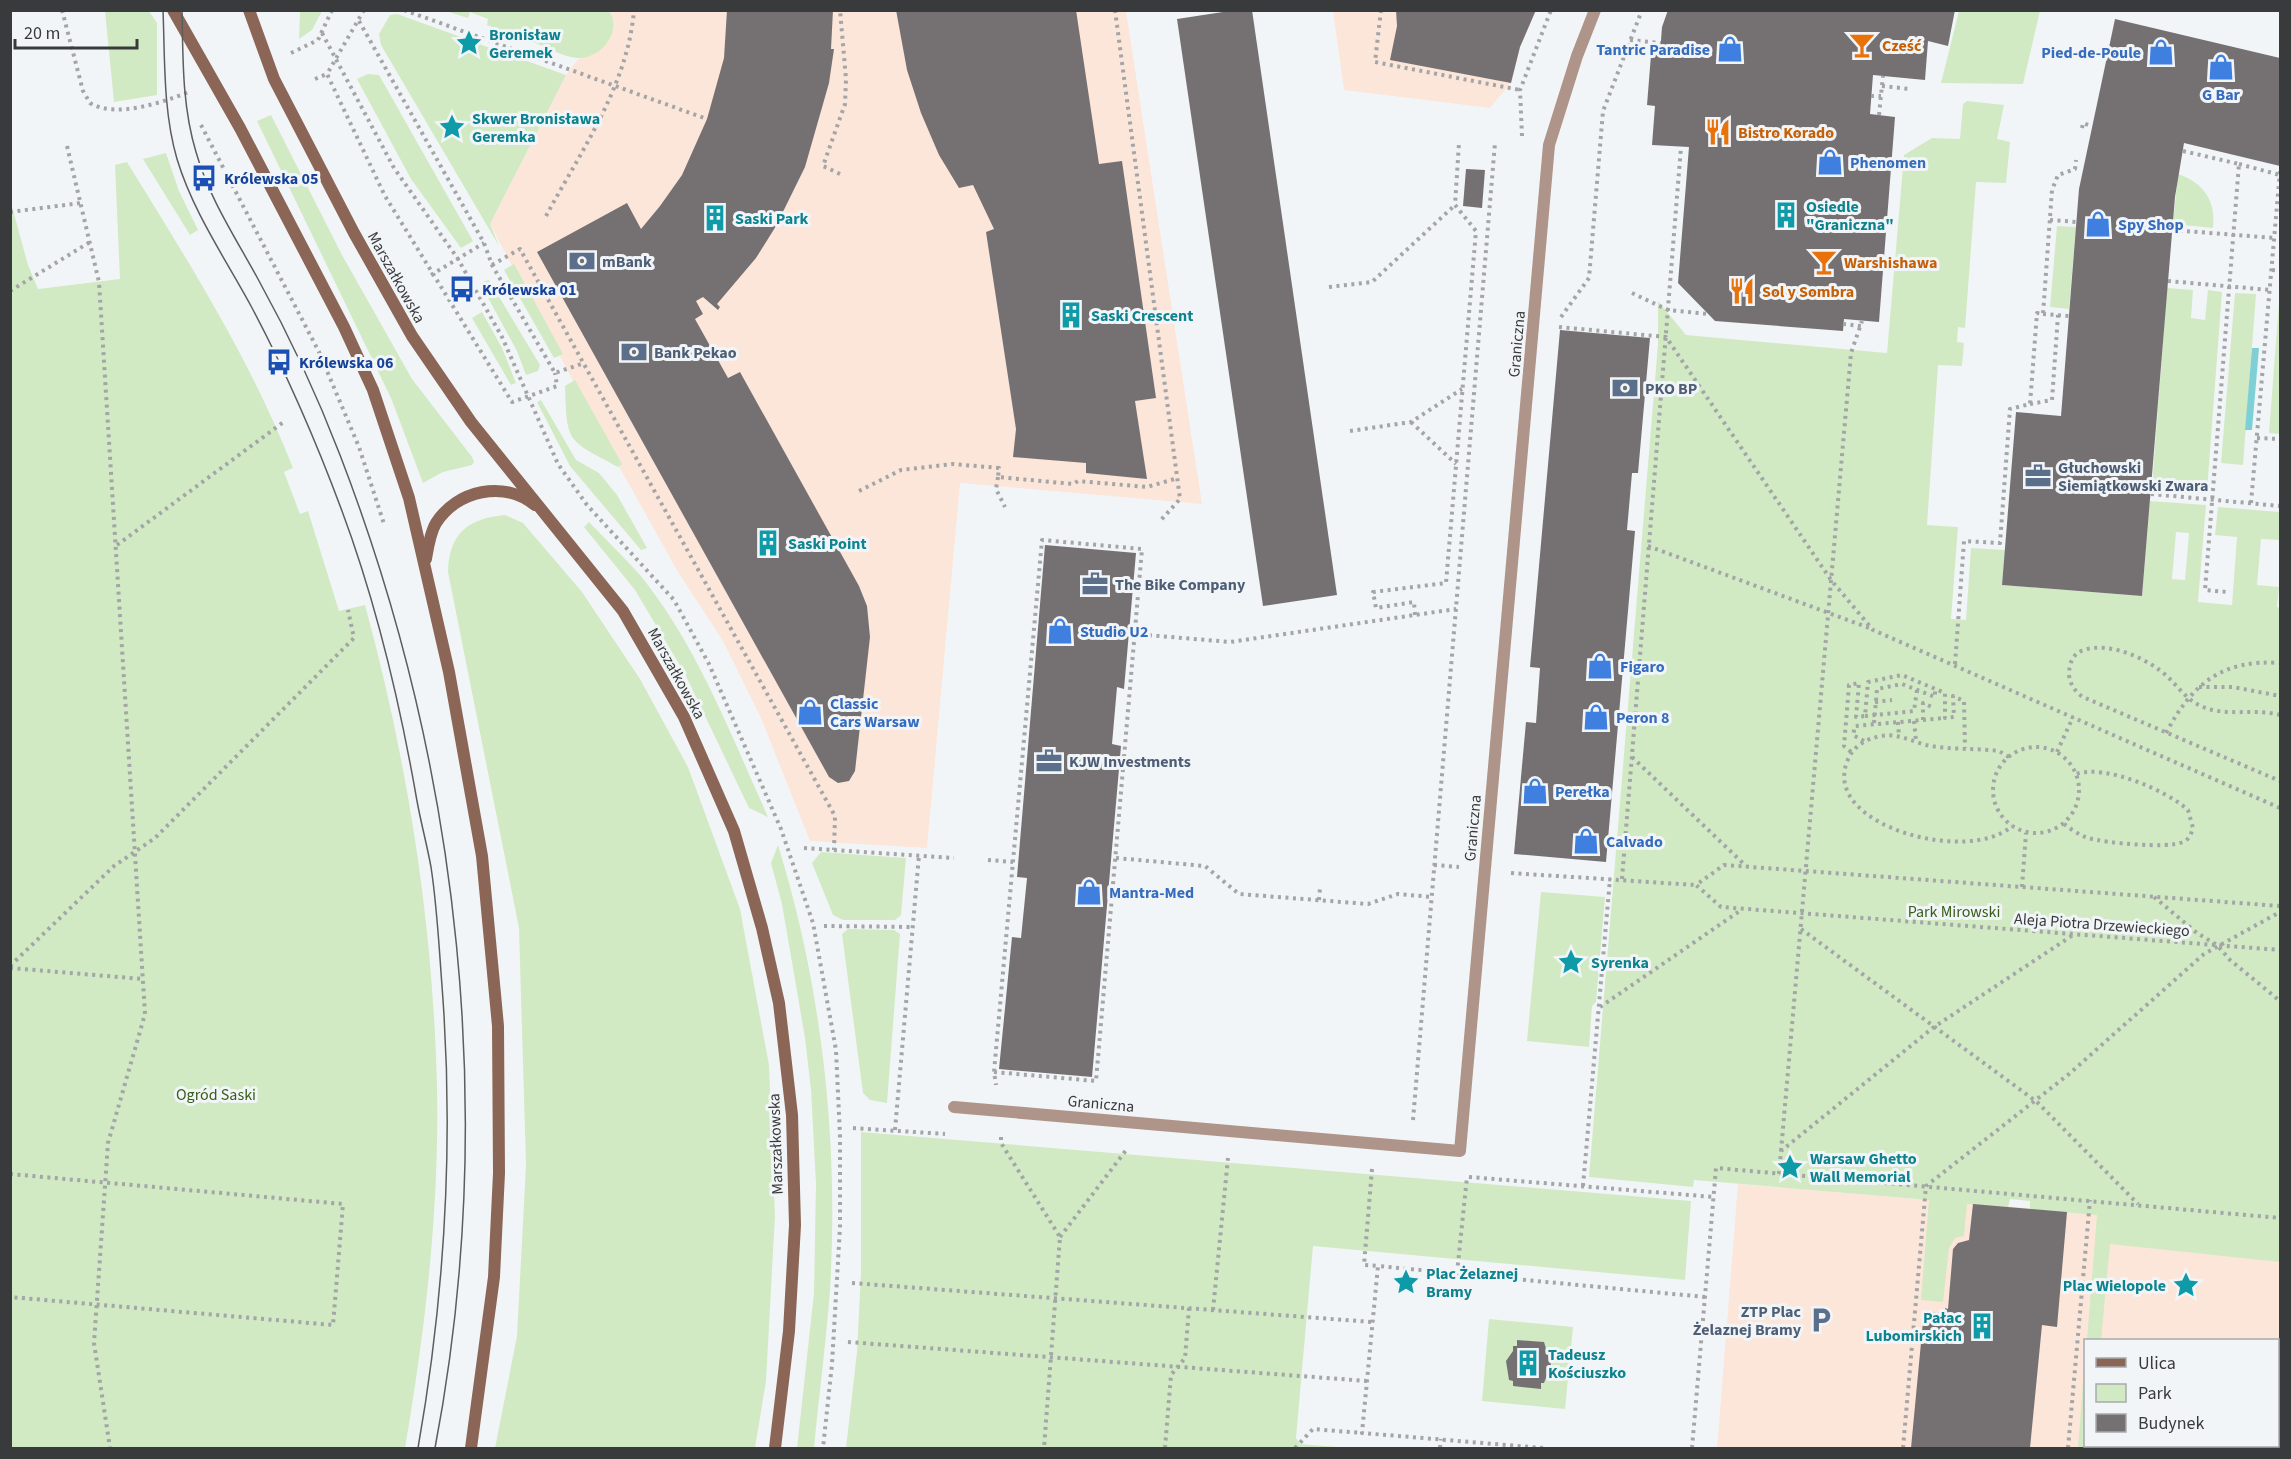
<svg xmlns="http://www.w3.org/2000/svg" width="2291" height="1459" viewBox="0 0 2291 1459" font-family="'Source Sans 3',sans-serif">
<rect width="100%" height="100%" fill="#f2f5f8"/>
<!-- commercial -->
<g fill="#fce6d9" fill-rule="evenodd">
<path d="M609 11H1126L1202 504 960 483 927 848 810 841 761 718 723 641 678 572 607 445 490 224 566 75 578 59 593 54 612 16Z"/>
<path d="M1333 11H1536L1520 47 1511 83 1490 108 1344 90Z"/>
<path d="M1738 1184 2280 1229V1448H1717ZM2086 1340H2278V1446H2086Z"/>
</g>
<!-- green -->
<g fill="#d1eac4" fill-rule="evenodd">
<path d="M105 11H149L157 23V95L114 102Z"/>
<path d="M300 11H322L312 30 299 39Z"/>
<path d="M446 11H609C623 31 601 60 577 58 563 57 546 47 533 42L535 36 516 29 513 35 487 25 488 19 470 12 468 18Z"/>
<path d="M1959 11H2040L2023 84 1941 83Z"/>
<path d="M397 14 461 37 459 45 476 52 479 44 566 75 490 224 499 246 381 45 379 34 390 15Z"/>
<path d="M368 74 379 75 473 241 461 248 411 179 357 79Z"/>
<path d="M1967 101 2004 105 1997 139 2010 142 2006 183 1976 182 1965 328 1958 327 1957 342 1964 343 1962 366 1938 365 1927 525 1958 527 1951 619 1966 620 1971 548 2005 550 2002 585 2142 596 2150 501 2206 505 2198 602 2232 605 2237 537 2215 535 2218 507 2280 512V540L2261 539 2257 585 2279 587 2277 607 2280 608V1262L2110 1244 2101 1340H2087L2097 1215 2030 1209V1201L2010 1199 2008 1207 1967 1204 1964 1236 1955 1238 1949 1248 1943 1302 1921 1300 1929 1200 1694 1180 1693 1187 1589 1177 1658 344V301L1686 335 1887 353 1904 155 1932 138 1960 139 1963 104ZM2176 532 2189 533 2185 580 2172 579Z"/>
<path d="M271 115 342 255 412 379 472 457 474 462 472 465 443 472 423 483 391 398 257 121Z"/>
<path d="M166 153 179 191 198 230 190 235 143 159Z"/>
<path d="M127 162C188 261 251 360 293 468L284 472 300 514 308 511 339 611 365 605C405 751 430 904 436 1056 442 1186 427 1320 405 1448H11V203L28 265 38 289 120 279 115 165Z"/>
<path d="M2178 174C2204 183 2216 201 2213 228L2173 224Z"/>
<path d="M2057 226 2076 227 2069 309 2050 307Z"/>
<path d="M514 264 563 354 554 358 504 270Z"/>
<path d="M489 280 540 365 538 371 526 375 517 351 480 283Z"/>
<path d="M2167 288 2193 290 2191 318 2205 320 2208 290 2222 292 2207 491 2152 486Z"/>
<path d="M2280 290V434L2269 433Z"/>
<path d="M2235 293 2256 294 2243 465 2221 463Z"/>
<path d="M482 312 502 348 516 383 511 385 472 318Z"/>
<path d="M575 380 622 464 618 467C567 439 567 445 565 386Z"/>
<path d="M541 400 576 460 599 473 617 495 647 548 641 550 570 466 537 402Z"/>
<path d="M505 515 523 523 582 592 640 679 688 767 740 909 769 1065 775 1215 766 1381 755 1448H495L517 1336 526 1165 519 928 448 572C449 533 469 518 505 515Z"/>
<path d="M589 522C606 540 624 557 640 575 697 645 731 735 768 817L749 808 685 674 635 590 584 527Z"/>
<path d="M778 845C822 987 839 1141 830 1290 826 1343 819 1396 814 1448H797L814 1293 816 1184 811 1090 805 1038 782 904 771 863Z"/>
<path d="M821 852 906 858 901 915 895 920H843L833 915 812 863Z"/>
<path d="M1541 892 1605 897 1596 1002 1592 1006 1589 1047 1527 1041Z"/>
<path d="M848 929 894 930 900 934 887 1103 870 1100 863 1093 842 934Z"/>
<path d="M861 1132 1691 1201 1685 1280 1313 1246 1296 1438 1300 1444 1349 1448H846L857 1352 861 1272Z"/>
<path d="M1489 1319 1573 1327 1565 1409 1482 1401Z"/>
<path d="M2085 1357 2086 1446H2091V1448H2078Z"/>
</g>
<!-- water -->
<path fill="#7fd0d6" d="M2252 348H2259L2252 430H2245Z"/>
<!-- building -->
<g fill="#757173">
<path d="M727 10H833L831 49H834L829 83 805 167 776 226 756 258 717 304 720 307 718 310 703 297 696 301 703 314 695 319 728 378 740 372 859 586 867 606 870 637 855 771 849 781 838 783 829 777 537 252 627 203 641 229 660 206 682 175 707 119 724 58Z"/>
<path d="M896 10H1076L1099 164 1122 161 1156 398 1135 401 1147 479 1086 473V463L1013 457 1016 429 986 232 994 229 973 185 959 188 939 155 921 113 907 70Z"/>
<path d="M1236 10H1252L1337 595 1263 606 1177 19Z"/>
<path d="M1396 10H1536L1520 47 1511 83 1390 60 1397 26Z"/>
<path d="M1668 10H1955L1948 46 1928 41 1925 80 1873 75 1870 114 1895 117 1879 322 1844 319 1843 331 1715 321 1678 283 1689 147 1652 145 1655 106 1647 105 1651 55 1660 54 1662 27Z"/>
<path d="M2115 19 2280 58V166L2184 143 2175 197 2142 596 2002 585 2016 412 2061 416 2079 189Z"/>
<path d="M1466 169 1485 170 1482 208 1463 206Z"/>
<path d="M1560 330 1650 338 1638 473H1632L1627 530 1635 531 1606 862 1514 854 1526 722 1536 723 1540 668 1530 667Z"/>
<path d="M1045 545 1136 553 1124 689 1117 687 1112 744 1121 746 1092 1077 999 1069 1012 937 1021 938 1027 878 1017 877Z"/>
<path d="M1973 1204 2067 1212 2057 1327 2042 1325 2030 1448H1911L1924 1311 1945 1313V1308L1948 1309 1953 1249 1958 1243 1969 1240Z"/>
<path d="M1517 1340 1544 1342 1551 1365 1544 1383H1541V1389L1513 1386V1381L1509 1380 1506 1361 1513 1351V1346H1517Z"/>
</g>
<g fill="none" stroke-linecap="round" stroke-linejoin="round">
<!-- path -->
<g stroke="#a3a5a7" stroke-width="4" stroke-dasharray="3 4.5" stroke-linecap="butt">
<path d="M62 10 83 91 90 103C116 119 163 102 189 92"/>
<path d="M364 10 327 74 385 196 512 402 557 386 555 373"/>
<path d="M404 10 707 119"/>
<path d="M1115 10 1180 499 1161 520"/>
<path d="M1381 10 1375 62 1520 90"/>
<path d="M359 21 484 243 492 265 555 373 584 363"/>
<path d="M322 33 394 168 458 259 502 337 558 464 587 505 674 600 709 664 781 829 813 923 836 1050 840 1136V1227L832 1364 823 1448"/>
<path d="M1630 40 1661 43"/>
<path d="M291 53 318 40 332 10"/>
<path d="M315 79 327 74"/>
<path d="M1882 86 1910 89"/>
<path d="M1871 96H1881"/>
<path d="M1879 115 1883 76"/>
<path d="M201 125 319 352 359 447 384 524"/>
<path d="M2082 128 2083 123 2091 126"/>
<path d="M1522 136 1520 90 1551 10"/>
<path d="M67 146 99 282 145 1014 108 1143 94 1343 110 1448"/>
<path d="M2183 151 2239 164 2205 590 2227 592"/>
<path d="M2239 164 2280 175"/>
<path d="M840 174 823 166 845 104 846 79 840 10"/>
<path d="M10 212 81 203"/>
<path d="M546 216C581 151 628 85 634 10"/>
<path d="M2050 220 2077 222"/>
<path d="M2172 230 2275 238"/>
<path d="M492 265 520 249 835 816 834 850"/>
<path d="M2272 270 2280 271"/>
<path d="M431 275 484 243"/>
<path d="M2168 281 2270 290"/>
<path d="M1329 287 1372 282 1455 205"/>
<path d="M10 291 90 242"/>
<path d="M1632 293 1668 310 1708 314"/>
<path d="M2043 314 2069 316"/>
<path d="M1561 317 1589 278 1603 111 1642 10"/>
<path d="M1843 324 1861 326"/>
<path d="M1559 327 1666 337 1831 580 1873 630 2280 808"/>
<path d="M2030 404 2052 400 2058 315"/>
<path d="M1411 422 1456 464"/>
<path d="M1350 431 1411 422 1462 389"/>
<path d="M2257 438 2280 439"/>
<path d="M998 477 996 489 1005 507"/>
<path d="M859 491 901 470 953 464 999 468 998 477 1073 484 1078 481 1147 487 1178 478"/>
<path d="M2151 494 2280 506"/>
<path d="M2251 503 2280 171"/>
<path d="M117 545 285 421"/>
<path d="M1648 546 1872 629"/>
<path d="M1415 615 1414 602 1376 608 1373 592 1446 583 1476 231 1455 205 1459 143"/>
<path d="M1134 634 1230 642 1456 609"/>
<path d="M1955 664 1964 541 2000 543 2010 409 2030 404 2037 313 2043 314 2052 190 2058 175 2075 169 2076 160"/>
<path d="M2199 687H2233L2280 696"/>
<path d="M1875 702 1892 700"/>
<path d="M2280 715C2255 708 2228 717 2203 707 2183 699 2176 681 2158 669 2140 656 2107 642 2084 650 2073 653 2069 663 2069 675 2070 684 2075 692 2083 697L2280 781"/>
<path d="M1865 716 1914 711 1917 690"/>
<path d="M1923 720V703L1934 708"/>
<path d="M1914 721 1916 741"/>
<path d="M1898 722 1899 737"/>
<path d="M1874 723 1877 689 1902 684 1935 697V689"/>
<path d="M2166 733C2192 684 2222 659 2280 663"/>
<path d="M1864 741 1853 735 1855 726 1945 718"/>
<circle cx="2036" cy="790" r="43"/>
<path d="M1851 752 1844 746 1849 685 1859 683 1856 717 1865 716 1868 682 1902 675 1945 693V718L1954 717 1953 696 1964 701 1965 748"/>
<path d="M2057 752 2073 717"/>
<path d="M1632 757 1746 866"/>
<path d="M2009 757 1999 751C1975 748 1949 750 1926 745 1911 741 1897 733 1881 736 1865 739 1852 747 1847 762 1822 826 1969 865 2012 826"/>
<path d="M2064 824C2071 829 2079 835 2088 838 2105 843 2167 849 2183 842 2189 840 2191 834 2193 828L2188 810C2166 790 2105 764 2076 774"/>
<path d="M804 848 954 858"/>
<path d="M1116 858 1205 866 1239 894 1368 904 1398 894 1432 897"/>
<path d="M988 860 1013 862"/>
<path d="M1434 865 1459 867"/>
<path d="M1511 873 1696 885"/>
<path d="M1622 879 1681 147"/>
<path d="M2022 887 2026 833"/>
<path d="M2154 897 2197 933 2217 945 2230 960 2280 1001"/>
<path d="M1319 900 1320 888"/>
<path d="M2280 906 1724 865 1696 885 1721 907 2280 950"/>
<path d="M824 926 913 927"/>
<path d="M1801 929 2037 1102 2138 1204"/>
<path d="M10 966 114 866 155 838 354 638 348 610"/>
<path d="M10 968 143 979"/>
<path d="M1600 1007 1741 910"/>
<path d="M994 1072 1096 1081 1142 549 1042 540 994 1072 996 1085"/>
<path d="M1413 1120 1495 143"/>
<path d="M853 1128 945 1134"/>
<path d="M895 1130 919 855"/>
<path d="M1001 1137V1143L1060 1237 1044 1448"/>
<path d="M1781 1151 1851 353 1862 321"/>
<path d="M1372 1169 1364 1265 1378 1266"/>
<path d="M10 1174 343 1204 333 1325 10 1297"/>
<path d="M1779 1174 1781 1151 1934 1027 2073 935"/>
<path d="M1469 1177 1714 1197"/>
<path d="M1583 1186 1610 879"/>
<path d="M1060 1237 1127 1149"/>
<path d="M1457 1273 1467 1177"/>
<path d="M852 1283 1372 1322"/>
<path d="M1213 1310 1228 1158"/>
<path d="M848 1342 1367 1381"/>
<path d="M1165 1448 1171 1375 1185 1358 1189 1308"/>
<path d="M1295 1448 1313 1429 1362 1433"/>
<path d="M1440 1448 1441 1439"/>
<path d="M1543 1448 1362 1433 1378 1266 1705 1297"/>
<path d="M1692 1448 1716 1168 2280 1218"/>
<path d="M1903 1448 1926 1186 2069 1074 2204 954 2280 912"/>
<path d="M2068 1448 2090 1200"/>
</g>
<!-- street -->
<path stroke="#af9489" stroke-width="12" d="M954 1107 1460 1151 1549 145 1577 56 1595 10"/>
<!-- secondary -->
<g stroke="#8b6657" stroke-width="12">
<path d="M173 10 240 128 344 327 373 390 409 498 449 672 482 856 498 1026 499 1173 494 1277 471 1448"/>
<path d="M249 10 274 79 354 233 412 336 471 422 623 611 684 717 734 831 762 928 779 1003 792 1115 795 1225 789 1331 775 1448"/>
<path d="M426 559C428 547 430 533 436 523 457 490 504 480 535 505"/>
</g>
<!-- tram -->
<g stroke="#5b5d5e" stroke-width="1.5">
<path d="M163 10C165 60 163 111 177 159 193 212 225 258 251 306 286 372 316 441 342 511 377 605 400 703 417 801 421 823 427 845 431 867 437 906 439 946 442 986 454 1141 445 1295 418 1448"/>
<path d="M182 10C183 58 182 106 196 152 209 198 235 237 258 279 289 335 317 395 340 455 461 769 498 1118 435 1448"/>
</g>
</g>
<!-- icons -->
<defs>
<g id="sight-bare" transform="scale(2.07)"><path d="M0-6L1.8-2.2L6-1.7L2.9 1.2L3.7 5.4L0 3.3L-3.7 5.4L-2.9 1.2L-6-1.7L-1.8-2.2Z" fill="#0f9aa8" stroke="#f2f5f8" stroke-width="2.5" paint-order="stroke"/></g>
<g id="bar-bare" transform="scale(2.07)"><path d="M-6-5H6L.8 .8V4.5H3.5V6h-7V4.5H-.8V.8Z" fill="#e8710a" stroke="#f2f5f8" stroke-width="2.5" paint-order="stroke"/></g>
<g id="shop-bare" transform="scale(2.07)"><path d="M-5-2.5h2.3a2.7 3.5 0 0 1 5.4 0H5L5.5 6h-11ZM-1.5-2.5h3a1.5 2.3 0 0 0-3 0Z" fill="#3f7fe0" stroke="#f2f5f8" stroke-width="2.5" paint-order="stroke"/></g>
<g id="restaurant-bare" transform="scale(2.07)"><path d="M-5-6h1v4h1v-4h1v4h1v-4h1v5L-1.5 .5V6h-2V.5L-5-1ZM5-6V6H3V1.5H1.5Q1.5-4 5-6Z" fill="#e8710a" stroke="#f2f5f8" stroke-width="2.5" paint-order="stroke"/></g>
<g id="bus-bare" transform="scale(2.07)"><path d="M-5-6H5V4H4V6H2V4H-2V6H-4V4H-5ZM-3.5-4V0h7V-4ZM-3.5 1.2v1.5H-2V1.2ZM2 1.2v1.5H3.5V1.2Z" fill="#1a4fb4" stroke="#f2f5f8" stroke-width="2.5" paint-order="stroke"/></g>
<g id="building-bare" transform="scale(2.07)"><path d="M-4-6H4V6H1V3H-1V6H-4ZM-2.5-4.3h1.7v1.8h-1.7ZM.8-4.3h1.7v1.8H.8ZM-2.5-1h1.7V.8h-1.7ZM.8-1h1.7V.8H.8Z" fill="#0f9aa8" stroke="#f2f5f8" stroke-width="2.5" paint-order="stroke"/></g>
<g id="bank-bare" transform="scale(2.07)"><path d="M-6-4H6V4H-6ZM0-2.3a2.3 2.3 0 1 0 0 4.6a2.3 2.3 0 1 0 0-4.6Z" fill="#5c6f8a" stroke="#f2f5f8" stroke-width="2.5" paint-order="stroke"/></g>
<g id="office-bare" transform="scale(2.07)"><path d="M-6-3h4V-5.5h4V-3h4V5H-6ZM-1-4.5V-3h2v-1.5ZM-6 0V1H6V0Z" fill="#5c6f8a" stroke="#f2f5f8" stroke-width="2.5" paint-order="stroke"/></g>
<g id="parking-bare" transform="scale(2.07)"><path d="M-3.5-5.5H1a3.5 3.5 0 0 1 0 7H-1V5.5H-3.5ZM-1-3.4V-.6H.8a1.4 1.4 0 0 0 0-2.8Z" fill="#5c6f8a" stroke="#f2f5f8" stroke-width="2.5" paint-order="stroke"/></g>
</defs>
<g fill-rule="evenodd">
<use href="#sight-bare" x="469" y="43"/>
<use href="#bar-bare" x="1862" y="45"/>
<use href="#shop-bare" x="1730" y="49"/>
<use href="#shop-bare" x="2161" y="52"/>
<use href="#shop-bare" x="2221" y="67"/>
<use href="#sight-bare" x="452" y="127"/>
<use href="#restaurant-bare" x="1718" y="132"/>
<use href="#shop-bare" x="1830" y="162"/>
<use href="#bus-bare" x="204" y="178"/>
<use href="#building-bare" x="1786" y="215"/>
<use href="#building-bare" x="715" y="218"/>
<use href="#shop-bare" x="2098" y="224"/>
<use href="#bank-bare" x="582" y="261"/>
<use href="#bar-bare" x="1824" y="262"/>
<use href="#bus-bare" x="462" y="289"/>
<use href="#restaurant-bare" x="1742" y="291"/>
<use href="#building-bare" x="1071" y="315"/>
<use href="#bank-bare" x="634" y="352"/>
<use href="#bus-bare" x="279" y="362"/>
<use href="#bank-bare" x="1625" y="388"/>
<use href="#office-bare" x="2038" y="476"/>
<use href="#building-bare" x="768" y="543"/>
<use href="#office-bare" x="1095" y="584"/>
<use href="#shop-bare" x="1060" y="631"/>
<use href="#shop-bare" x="1600" y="666"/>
<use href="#shop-bare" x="810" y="712"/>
<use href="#shop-bare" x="1596" y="717"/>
<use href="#office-bare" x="1049" y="761"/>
<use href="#shop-bare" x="1535" y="791"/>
<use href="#shop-bare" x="1586" y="841"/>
<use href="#shop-bare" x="1089" y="892"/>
<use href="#sight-bare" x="1571" y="962"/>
<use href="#sight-bare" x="1790" y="1167"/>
<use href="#sight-bare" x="1406" y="1282"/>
<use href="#sight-bare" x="2186" y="1285"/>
<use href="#parking-bare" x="1821" y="1320"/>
<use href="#building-bare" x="1982" y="1326"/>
<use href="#building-bare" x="1528" y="1363"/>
</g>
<g text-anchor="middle" stroke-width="6" stroke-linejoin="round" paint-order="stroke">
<!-- culture labels -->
<g font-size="16" font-weight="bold" fill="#0d838f" stroke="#f2f5f8" text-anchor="start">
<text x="489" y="40">Bronisław<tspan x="489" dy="18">Geremek</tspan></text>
<text x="472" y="124">Skwer Bronisława<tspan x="472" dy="18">Geremka</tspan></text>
<text x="1806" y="212">Osiedle<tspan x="1806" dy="18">"Graniczna"</tspan></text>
<text x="735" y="224">Saski Park</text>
<text x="1091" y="321">Saski Crescent</text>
<text x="788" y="549">Saski Point</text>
<text x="1591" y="968">Syrenka</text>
<text x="1810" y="1164">Warsaw Ghetto<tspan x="1810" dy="18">Wall Memorial</tspan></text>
<text x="1426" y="1279">Plac Żelaznej<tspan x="1426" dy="18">Bramy</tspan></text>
<text x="2166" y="1291" text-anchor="end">Plac Wielopole</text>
<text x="1962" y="1323" text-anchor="end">Pałac<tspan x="1962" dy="18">Lubomirskich</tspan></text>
<text x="1548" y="1360">Tadeusz<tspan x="1548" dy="18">Kościuszko</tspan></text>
</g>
<!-- food labels -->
<g font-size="16" font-weight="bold" fill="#c56008" stroke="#f2f5f8" text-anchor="start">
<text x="1882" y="51">Cześć</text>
<text x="1738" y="138">Bistro Korado</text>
<text x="1844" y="268">Warshishawa</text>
<text x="1762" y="297">Sol y Sombra</text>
</g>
<!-- shop labels -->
<g font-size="16" font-weight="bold" fill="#366cbe" stroke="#f2f5f8" text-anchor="start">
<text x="1710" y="55" text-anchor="end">Tantric Paradise</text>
<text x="2141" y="58" text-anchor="end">Pied-de-Poule</text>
<text x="2221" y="100" text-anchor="middle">G Bar</text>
<text x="1850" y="168">Phenomen</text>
<text x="2118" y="230">Spy Shop</text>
<text x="1080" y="637">Studio U2</text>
<text x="1620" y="672">Figaro</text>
<text x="830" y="709">Classic<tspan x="830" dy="18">Cars Warsaw</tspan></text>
<text x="1616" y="723">Peron 8</text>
<text x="1555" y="797">Perełka</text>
<text x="1606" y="847">Calvado</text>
<text x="1109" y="898">Mantra-Med</text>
</g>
<!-- transit labels -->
<g font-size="16" font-weight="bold" fill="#164399" stroke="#f2f5f8" text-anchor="start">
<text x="224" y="184">Królewska 05</text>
<text x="482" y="295">Królewska 01</text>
<text x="299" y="368">Królewska 06</text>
</g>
<!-- service labels -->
<g font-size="16" font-weight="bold" fill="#4e5e75" stroke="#f2f5f8" text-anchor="start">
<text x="602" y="267">mBank</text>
<text x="654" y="358">Bank Pekao</text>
<text x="1645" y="394">PKO BP</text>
<text x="2058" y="473">Głuchowski<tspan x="2058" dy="18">Siemiątkowski Zwara</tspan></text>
<text x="1115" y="590">The Bike Company</text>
<text x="1069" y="767">KJW Investments</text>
<text x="1801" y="1317" text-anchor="end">ZTP Plac<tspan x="1801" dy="18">Żelaznej Bramy</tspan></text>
</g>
<!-- street labels -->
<g font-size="16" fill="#393a3b" stroke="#f2f5f8">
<text transform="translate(397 277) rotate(61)" y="6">Marszałkowska</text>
<text transform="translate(1516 344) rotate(-85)" y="6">Graniczna</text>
<text transform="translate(677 673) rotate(61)" y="6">Marszałkowska</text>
<text transform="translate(1472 828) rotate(-85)" y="6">Graniczna</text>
<text transform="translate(2102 924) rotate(4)" y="6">Aleja Piotra Drzewieckiego</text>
<text transform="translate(1101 1103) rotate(5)" y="6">Graniczna</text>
<text transform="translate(775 1144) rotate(-92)" y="6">Marszałkowska</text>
</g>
<!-- park labels -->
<g font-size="16" fill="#365e17" stroke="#f2f5f8">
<text x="1954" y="917">Park Mirowski</text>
<text x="216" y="1100">Ogród Saski</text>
</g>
</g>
<!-- border -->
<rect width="2291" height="1459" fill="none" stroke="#393a3b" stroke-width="24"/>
<!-- legend -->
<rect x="2084" y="1339" width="195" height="108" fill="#f2f5f8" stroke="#a8aaac" stroke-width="1.5"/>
<rect x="2096" y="1358" width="30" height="9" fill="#8b6657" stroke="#a8aaac" stroke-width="1.5"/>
<text x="2138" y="1369" font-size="18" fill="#393a3b">Ulica</text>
<rect x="2096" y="1384" width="30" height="18" fill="#d1eac4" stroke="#a8aaac" stroke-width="1.5"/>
<text x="2138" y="1399" font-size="18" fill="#393a3b">Park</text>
<rect x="2096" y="1414" width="30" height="18" fill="#757173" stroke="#a8aaac" stroke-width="1.5"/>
<text x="2138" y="1429" font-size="18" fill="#393a3b">Budynek</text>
<!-- scale -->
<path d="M15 39v9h122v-9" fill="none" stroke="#393a3b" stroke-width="3"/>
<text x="24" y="39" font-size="18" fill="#393a3b" stroke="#f2f5f8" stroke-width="4.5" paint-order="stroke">20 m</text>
</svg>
